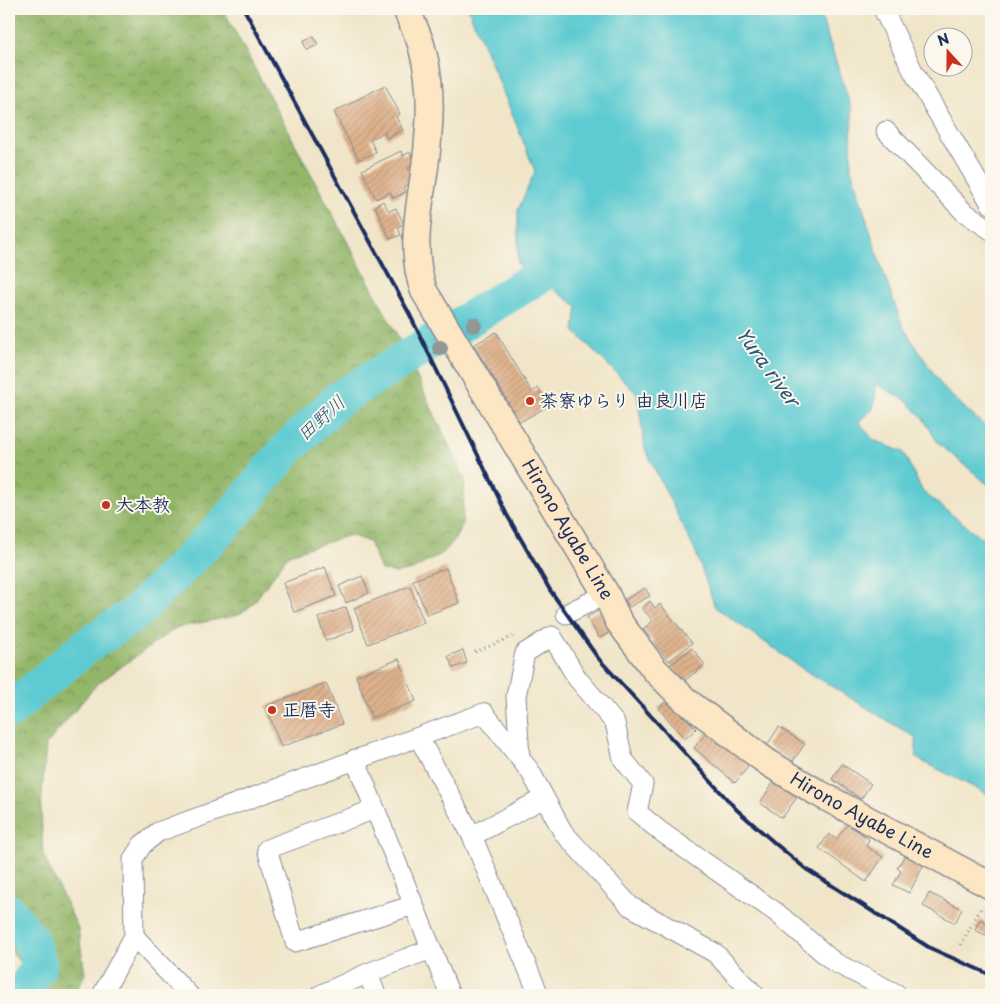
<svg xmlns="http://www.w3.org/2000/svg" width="1000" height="1004" viewBox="0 0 1000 1004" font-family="'Playpen Sans','Klee One',sans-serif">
<defs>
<pattern id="forest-crowns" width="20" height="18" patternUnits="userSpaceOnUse" patternTransform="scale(1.25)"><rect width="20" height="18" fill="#93b669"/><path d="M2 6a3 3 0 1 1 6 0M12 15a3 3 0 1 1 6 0" fill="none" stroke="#77945a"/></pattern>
<pattern id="building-hatch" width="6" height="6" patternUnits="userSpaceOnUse" patternTransform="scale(1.25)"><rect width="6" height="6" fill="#deb28c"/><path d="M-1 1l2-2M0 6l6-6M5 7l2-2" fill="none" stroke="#be997b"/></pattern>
</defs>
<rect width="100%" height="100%" fill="#fbf7ec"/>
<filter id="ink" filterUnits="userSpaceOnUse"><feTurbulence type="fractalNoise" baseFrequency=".02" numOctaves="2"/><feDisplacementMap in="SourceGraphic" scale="10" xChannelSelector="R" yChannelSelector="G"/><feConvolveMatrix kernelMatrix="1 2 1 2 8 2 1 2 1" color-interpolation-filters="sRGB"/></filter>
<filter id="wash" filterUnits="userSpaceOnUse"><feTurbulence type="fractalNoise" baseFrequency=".0096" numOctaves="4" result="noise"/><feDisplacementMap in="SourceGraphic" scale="20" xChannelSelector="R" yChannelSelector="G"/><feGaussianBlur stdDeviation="1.12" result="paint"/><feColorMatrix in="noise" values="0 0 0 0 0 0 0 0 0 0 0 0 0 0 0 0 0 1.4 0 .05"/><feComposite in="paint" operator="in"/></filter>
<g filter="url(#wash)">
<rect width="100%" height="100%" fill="#f0e5c8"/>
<!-- forest -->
<path fill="url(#forest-crowns)" stroke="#577264" d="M9 9H223L396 333 465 479 462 525 455 539 443 553 412 570 397 573 381 570 369 542 350 535 289 554 252 605 238 615 176 628 97 684 46 745 41 808 43 855 78 928 85 974 74 995H34L20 963 9 947Z"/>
<!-- water -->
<path fill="#5dcbd1" stroke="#3c7d98" d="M468 9H793L820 13 852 110 851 169 881 266 903 327 944 389 991 432V487L938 443 923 418 904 399 877 385 873 409 859 421 873 440 903 452 923 492 991 545V796L916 758V738L800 667 715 607 696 553 645 449 637 394 574 331 577 306 518 264V210L535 171C513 117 492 62 468 9Z"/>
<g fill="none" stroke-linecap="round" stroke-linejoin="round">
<!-- river -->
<g stroke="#5dcbd1" stroke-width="36">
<path d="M9 711 85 647 136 613 226 523 289 447 339 399 580 251"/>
<path d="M9 912 32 942 39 966 21 995"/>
</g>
</g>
<g id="blocks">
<!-- building -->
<g fill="url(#building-hatch)">
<path d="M314 36 318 45 307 50 303 42Z"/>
<path d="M385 85 400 114 396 117 403 130 387 138 384 132 370 140 376 152 359 160 334 112Z"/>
<path d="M401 151 403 156 410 152 416 164 408 168 414 181 404 187 406 192 393 198 390 192 376 199 362 170Z"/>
<path d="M383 201 389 211 396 208 404 224 398 227 401 235 390 239 375 206Z"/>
<path d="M496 332 532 392 538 388 548 406 520 422 474 345Z"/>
<path d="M325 567 336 596 294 612 283 583Z"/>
<path d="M446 568 459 603 427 615 413 580Z"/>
<path d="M362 576 369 593 346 603 339 586Z"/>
<path d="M410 586 424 623 368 644 354 608Z"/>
<path d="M645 588 650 596 629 607 625 600Z"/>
<path d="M650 601 655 608 660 604 692 643 669 661 643 629 653 621 642 608Z"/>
<path d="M346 607 354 630 326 641 318 618Z"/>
<path d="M600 610 612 631 599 638 587 617Z"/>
<path d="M692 648 705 665 684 681 670 665Z"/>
<path d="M463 650 467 663 453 668 448 656Z"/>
<path d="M399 659 416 701 372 718 356 676Z"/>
<path d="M326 683 342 724 281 747 266 706Z"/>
<path d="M669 699 696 729 685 739 658 708Z"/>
<path d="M779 727 805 744 792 762 767 745Z"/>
<path d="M708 731 749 766 735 783 694 748Z"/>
<path d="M842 764 871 784 861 799 832 779Z"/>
<path d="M777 777 800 793 782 818 760 803Z"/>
<path d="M848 824 869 839 866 846 883 857 866 882 819 848 829 834 836 839Z"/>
<path d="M906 854 925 863 909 893 893 885 901 871 897 868Z"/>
<path d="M929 893 962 909 955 923 923 906Z"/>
<path d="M991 900V916L985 913Z"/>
<path d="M980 919 991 925 989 937 975 930Z"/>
</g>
</g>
</g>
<g filter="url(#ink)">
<use href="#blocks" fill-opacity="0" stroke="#868a93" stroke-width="1"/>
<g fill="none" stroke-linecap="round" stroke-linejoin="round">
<!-- minor casing -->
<g stroke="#868a93" stroke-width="21">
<g id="minor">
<path d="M883 9 914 73 991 204"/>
<path d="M886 131 964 212 991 230"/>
<path d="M566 614 606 594"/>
<path d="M419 738 472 836 539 995"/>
<path d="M520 758 516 696 525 653 552 636 577 678 615 723 623 759 643 784 637 812 660 831 777 913 834 962 897 994 893 995"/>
<path d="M355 759 450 995"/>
<path d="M375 809 267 849 295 942 414 905"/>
<path d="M472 836 544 798"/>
<path d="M134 936 189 995"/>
<path d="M368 973 376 995"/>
<path d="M102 995 134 936 133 859 142 845 158 832 484 713 530 771 563 832 630 906 715 953 755 995"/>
<path d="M320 995 368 973 431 949"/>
</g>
</g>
<!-- secondary casing -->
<g stroke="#868a93" stroke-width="29">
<g id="secondary">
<path id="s1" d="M406 9C411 21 419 35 422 48 430 76 431 110 428 139 425 189 406 242 424 291L606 594 619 622 655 670 685 700 767 762 818 793 991 886"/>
</g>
</g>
<!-- path -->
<g stroke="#868a93" stroke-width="3" stroke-dasharray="1 4" stroke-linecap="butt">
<path d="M475 652 514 636"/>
<path d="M961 945 982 906"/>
</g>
<!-- minor -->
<use href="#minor" stroke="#fff" stroke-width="19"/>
<!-- secondary -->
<use href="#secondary" stroke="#fce6c4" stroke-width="26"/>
<!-- rail -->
<path stroke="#1b2f5e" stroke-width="4" d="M244 9 409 313 507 515 550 590 598 658 737 810 777 845 806 869 930 948 991 975"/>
</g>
<!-- trees -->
<g fill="#919792">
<circle cx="474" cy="325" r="8"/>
<circle cx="440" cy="348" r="8"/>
</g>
</g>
<!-- markers -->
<g fill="#c8321e" stroke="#fbf7ec" stroke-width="2">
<circle cx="530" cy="401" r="5"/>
<circle cx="106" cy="505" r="5"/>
<circle cx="272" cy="710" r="5"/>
</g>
<g text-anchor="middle" stroke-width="4" stroke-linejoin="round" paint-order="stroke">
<!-- poi labels -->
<g font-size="18" font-weight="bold" fill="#1b2f5e" stroke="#fbf7ec" text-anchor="start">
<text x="540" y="407">茶寮ゆらり 由良川店</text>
<text x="116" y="511">大本教</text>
<text x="282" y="716">正暦寺</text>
</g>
<!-- street labels -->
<g font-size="18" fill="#1b2f5e" stroke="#fbf7ec">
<text dy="6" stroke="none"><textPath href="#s1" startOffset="566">Hirono Ayabe Line</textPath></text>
<text dy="6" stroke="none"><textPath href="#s1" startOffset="986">Hirono Ayabe Line</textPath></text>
</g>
<!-- water labels -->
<g font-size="19" font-style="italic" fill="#2c567b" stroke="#fbf7ec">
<text transform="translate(768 367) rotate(54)" y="7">Yura river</text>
<text transform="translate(321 418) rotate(-42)" y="7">田野川</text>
</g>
</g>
<!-- margin -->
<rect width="1000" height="1004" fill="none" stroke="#fbf7ec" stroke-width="30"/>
<!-- north arrow -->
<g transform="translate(948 52) rotate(339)"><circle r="24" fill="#fbf7ec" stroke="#a1a7b3"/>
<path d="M0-4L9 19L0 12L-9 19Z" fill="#c8321e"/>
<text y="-8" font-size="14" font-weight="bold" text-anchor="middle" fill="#1b2f5e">N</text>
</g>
</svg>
